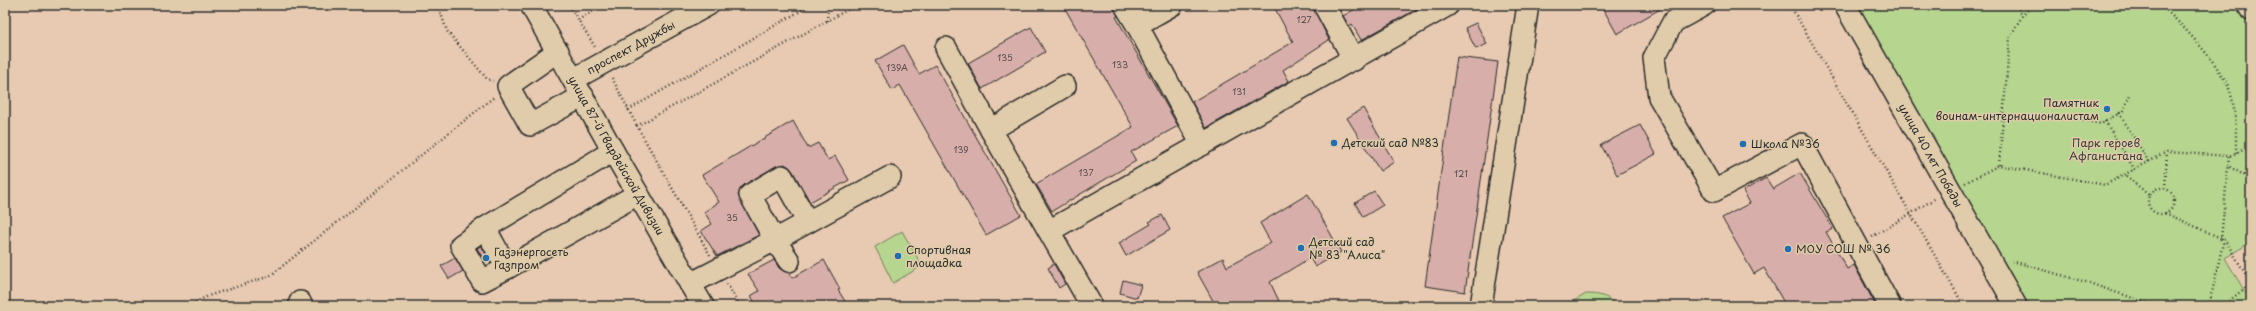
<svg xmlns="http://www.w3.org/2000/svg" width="2256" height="311" viewBox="0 0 2256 311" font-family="'Playpen Sans',sans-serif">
<rect width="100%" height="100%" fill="#e7cab1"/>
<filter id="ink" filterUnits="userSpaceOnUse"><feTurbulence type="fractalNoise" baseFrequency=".025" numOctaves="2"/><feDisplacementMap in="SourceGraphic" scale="8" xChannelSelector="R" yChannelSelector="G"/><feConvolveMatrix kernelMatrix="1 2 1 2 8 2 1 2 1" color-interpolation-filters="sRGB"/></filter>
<g filter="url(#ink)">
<!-- green -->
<g fill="#b6d58f" stroke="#70805d">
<path d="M1855 5H2238L2251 28V242L2225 258 2251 302V306H2029Z"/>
<path d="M902 231 922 266 893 283 875 247Z"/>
<path d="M1586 294C1600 294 1608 296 1617 306H1565Z"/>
</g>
<!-- building -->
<g fill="#d7aeaa" stroke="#2b2b2b">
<path d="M1063 5H1113L1118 16 1116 17 1178 126 1131 152 1136 161 1052 211 1036 184 1133 127Z"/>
<path d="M1273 5H1312L1329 40 1283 70 1289 81 1206 128 1192 102 1293 42Z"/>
<path d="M1362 5H1424L1361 40 1352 24 1349 26 1343 16Z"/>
<path d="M1601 5H1667L1617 34Z"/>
<path d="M1476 23 1487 44 1476 49 1465 28Z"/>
<path d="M1031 27 1045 52 982 89 968 63Z"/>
<path d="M903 45 919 74 935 65 1021 215 986 235 900 85 892 90 875 61Z"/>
<path d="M1457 57 1498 62 1465 292 1425 286Z"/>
<path d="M1363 108 1394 162 1380 171 1347 118Z"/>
<path d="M793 121 808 148 818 143 828 160 835 156 849 180 810 202 792 170 785 164 776 166 744 185 738 195 759 235 717 256 701 231 712 224 704 212 719 202 702 175Z"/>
<path d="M1640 125 1656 154 1617 175 1601 145Z"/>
<path d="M1800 173 1833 229 1826 232 1847 269 1854 265 1876 306H1786L1764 268 1754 274 1722 218 1750 203 1743 191 1766 178 1773 189Z"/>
<path d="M1374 191 1383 205 1363 217 1355 203Z"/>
<path d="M1308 194 1341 252 1315 267 1310 258 1270 282 1279 301 1271 306H1216L1197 272 1223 258 1227 267 1271 243 1260 223Z"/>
<path d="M1162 215 1170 230 1126 256 1119 243 1151 224 1149 222Z"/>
<path d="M481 246 489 259 485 262 477 248Z"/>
<path d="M455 258 463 271 449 279 441 266Z"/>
<path d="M774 260 779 268 789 273 792 278 824 260 840 289 838 290 848 306H757L751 296 759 291 748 274Z"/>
<path d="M1054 264 1065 284 1059 288 1048 268Z"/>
<path d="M1123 280 1141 285 1137 298 1120 293Z"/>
</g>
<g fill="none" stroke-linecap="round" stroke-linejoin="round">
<!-- minor casing -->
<g stroke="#2b2b2b" stroke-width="24">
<g id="minor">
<path id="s1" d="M531 5 613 151 703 306"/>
<path d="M1125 5 1137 25"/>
<path d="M1172 5 1137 25 1202 145"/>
<path d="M1324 5 1354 60"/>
<path d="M1704 5 1673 22 1654 58 1659 97 1714 191 1802 144 1890 306"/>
<path id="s2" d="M1845 5 2016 306"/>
<path d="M2248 5 2251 10"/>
<path d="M946 48 991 130"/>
<path d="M558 51 508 86 530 125 583 96"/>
<path id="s3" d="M574 79 708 5"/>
<path d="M1065 86 991 130 1090 303 1087 306"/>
<path d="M613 151 485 228 507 268 638 194"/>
<path d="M807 221 782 176 750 195 775 240 890 177"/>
<path d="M485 228 461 245 482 281 507 268"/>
<path d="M1049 231 1448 5"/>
<path d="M690 284 775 240 789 261"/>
<path d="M300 302 302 306"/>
<path d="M1481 306 1528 5"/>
</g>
</g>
<!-- path -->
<g stroke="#2b2b2b" stroke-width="2.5" stroke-dasharray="1 3" stroke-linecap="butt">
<path d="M438 5 447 31 487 79 493 81"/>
<path d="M569 5 595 47"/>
<path d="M1790 5 1964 306"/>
<path d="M2017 5 2022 16"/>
<path d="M2161 5C2184 27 2210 54 2226 82 2237 103 2236 132 2236 155"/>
<path d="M578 20 604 5"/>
<path d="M827 21 828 5"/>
<path d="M612 78 637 126"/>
<path d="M628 110 811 5"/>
<path d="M2119 113 2149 162"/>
<path d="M2083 120 2101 124 2123 111 2130 95"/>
<path d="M2105 121 2135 170"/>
<path d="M2229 156 2228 166 2251 179"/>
<path d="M1999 165 2010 37 2022 16 2032 5"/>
<path d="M2126 176 2149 195"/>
<path d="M1965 183 1999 165 2105 185 2167 152 2229 156 2251 147"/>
<circle cx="2161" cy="201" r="13"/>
<path d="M2165 188 2167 152"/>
<path d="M2165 213 2225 240 2251 283"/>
<path d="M1872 237 1936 198"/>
<path d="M710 255 637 126 856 5"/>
<path d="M2012 261 2089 283 2156 306"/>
<path d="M727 284 740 306"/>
<path d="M188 306 208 296 270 276 494 97"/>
<path d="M2209 306 2223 243 2221 240 2228 166"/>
<path d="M2223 306 2251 283"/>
</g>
<!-- minor -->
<use href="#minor" stroke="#e0ccaa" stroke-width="21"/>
</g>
</g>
<!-- markers -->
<g fill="#1f6fb2" stroke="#e0ccaa" stroke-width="1.5">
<circle cx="2107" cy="109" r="4"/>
<circle cx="1334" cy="143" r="4"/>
<circle cx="1743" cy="144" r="4"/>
<circle cx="1301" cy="248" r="4"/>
<circle cx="1788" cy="249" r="4"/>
<circle cx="898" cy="256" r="4"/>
<circle cx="486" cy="258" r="4"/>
</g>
<g text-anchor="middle" stroke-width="3" stroke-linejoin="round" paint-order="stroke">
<!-- number labels -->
<g font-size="9" fill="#564c4b">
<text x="1304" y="23">127</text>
<text x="1005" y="61">135</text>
<text x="1120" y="68">133</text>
<text x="897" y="71">139А</text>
<text x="1239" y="95">131</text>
<text x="961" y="153">139</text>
<text x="1086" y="176">137</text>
<text x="1461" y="177">121</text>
<text x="732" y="221">35</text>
</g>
<!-- street labels -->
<g font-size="11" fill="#2b2b2b" stroke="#e0ccaa">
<text dy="4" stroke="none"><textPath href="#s3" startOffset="65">проспект Дружбы</textPath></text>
<text dy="4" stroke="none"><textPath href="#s1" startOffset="173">улица 87-й Гвардейской Дивизии</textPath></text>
<text dy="4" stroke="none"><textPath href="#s2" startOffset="173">улица 40 лет Победы</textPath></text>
</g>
<!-- poi labels -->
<g font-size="11" fill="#2b2b2b" stroke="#e0ccaa" text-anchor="start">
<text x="2099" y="107" text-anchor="end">Памятник<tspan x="2099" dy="13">воинам-интернационалистам</tspan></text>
<text x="1342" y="147">Детский сад №83</text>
<text x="1751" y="148">Школа №36</text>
<text x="1309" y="246">Детский сад<tspan x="1309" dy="13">№ 83 "Алиса"</tspan></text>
<text x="1796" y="253">МОУ СОШ № 36</text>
<text x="906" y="254">Спортивная<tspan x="906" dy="13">площадка</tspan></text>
<text x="494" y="256">Газэнергосеть<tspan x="494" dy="13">Газпром</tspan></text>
</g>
<!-- park labels -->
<g font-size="11" fill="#393c35" stroke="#e0ccaa">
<text x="2106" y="147">Парк героев<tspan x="2106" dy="13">Афганистана</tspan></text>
</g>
</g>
<!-- margin -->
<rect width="2256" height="311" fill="none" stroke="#e0ccaa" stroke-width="20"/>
<rect x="10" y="10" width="2236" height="291" fill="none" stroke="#2b2b2b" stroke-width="1.5" filter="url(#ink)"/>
</svg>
